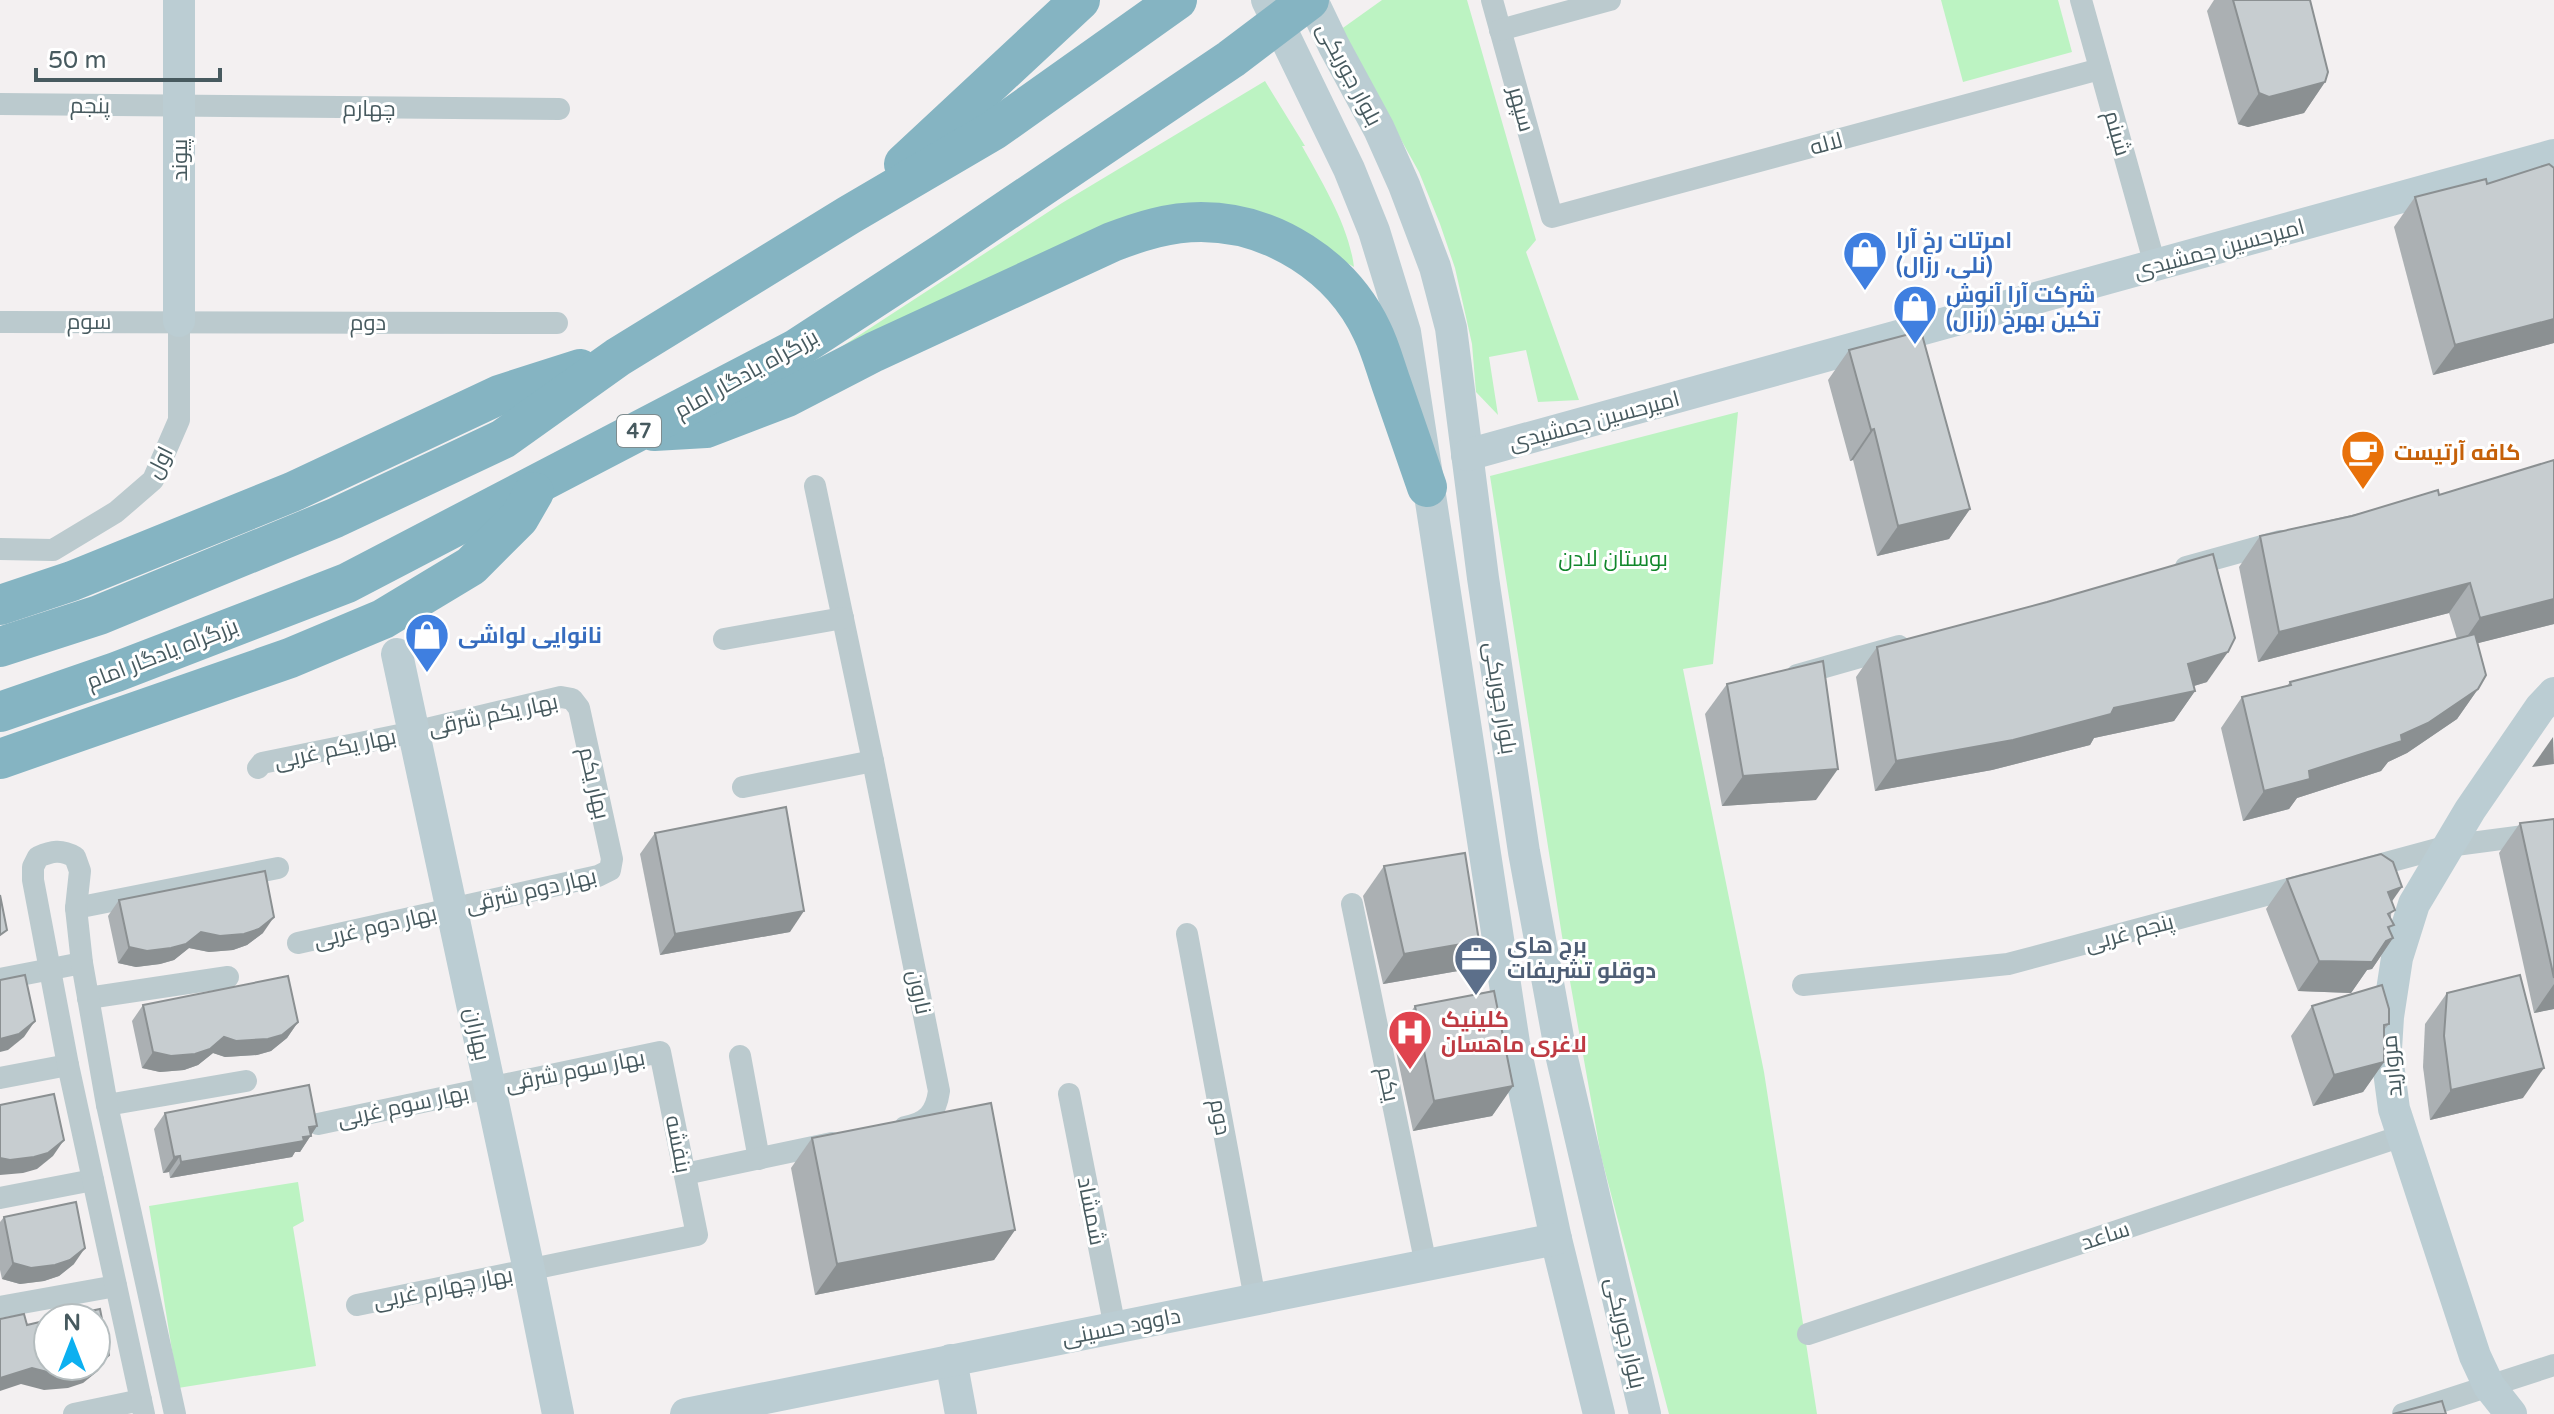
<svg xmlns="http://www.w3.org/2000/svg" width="2554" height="1414" viewBox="0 0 2554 1414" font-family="'Varela Round',Cairo,sans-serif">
<rect width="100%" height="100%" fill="#f3f0f1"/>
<!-- green -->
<g fill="#bcf3c2">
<path d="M1382 0H1467L1536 240 1526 252 1579 400 1538 402 1526 350 1489 357 1498 415 1476 392 1472 344 1455 268 1440 224 1419 172 1340 30Z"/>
<path d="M1941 0H2058L2072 52 1963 82Z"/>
<path d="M1265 81 1305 146H1302C1322 182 1349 226 1354 267L1300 235 1236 214 789 381 1062 203Z"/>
<path d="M1738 412 1713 664 1683 669 1764 1072 1817 1414H1669L1601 1156 1562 936 1490 476Z"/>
<path d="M298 1182 304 1221 293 1227 316 1366 178 1388 149 1206Z"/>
</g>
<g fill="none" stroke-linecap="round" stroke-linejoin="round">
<!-- street -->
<g stroke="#bbcace" stroke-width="22">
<path d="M1492 0 1552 217 2100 69"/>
<path d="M2081 0 2155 265"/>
<path d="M1500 30 1610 0"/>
<path d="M0 104 559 109"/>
<path d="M0 322 557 323"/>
<path d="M815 486 873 761 939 1091C936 1113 927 1123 905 1127"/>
<path d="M0 549 53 550 116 512 153 480 179 420V321"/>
<path d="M2186 567 2280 541"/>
<path d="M724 639 843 618"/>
<path d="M1797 675 1899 646"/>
<path d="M258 768 262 763 414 732 561 697 572 699 579 708 612 859 610 870 598 876 298 943"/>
<path d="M743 787 873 761"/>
<path d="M2363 869 2448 846 2554 832"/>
<path d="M1352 904 1426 1265"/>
<path d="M76 908 278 868"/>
<path d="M1187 934 1255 1299"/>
<path d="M0 979 82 963"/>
<path d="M1803 985 2008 964 2307 884"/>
<path d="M88 998 228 977"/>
<path d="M740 1056 759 1159"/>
<path d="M0 1078 68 1065"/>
<path d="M1069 1094 1115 1328"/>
<path d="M107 1105 246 1081"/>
<path d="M318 1124 660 1052 697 1235 357 1305"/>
<path d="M685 1174 832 1143"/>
<path d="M0 1198 93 1180"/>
<path d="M0 1307 116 1286"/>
<path d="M1808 1334 2402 1136"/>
<path d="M74 1414 141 1400"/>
<path d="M144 1414 68 1065 33 880V867L38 857C52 851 61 849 75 857L80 871 76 908 82 963 107 1105 175 1414"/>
<path d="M2403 1414 2554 1365"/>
</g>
<!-- secondary -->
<g stroke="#bbcdd3" stroke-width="32">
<path d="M1267 0 1349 169 1374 231 1405 332 1514 1043 1556 1239 1599 1414"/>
<path d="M1312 0 1334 46 1379 129 1404 185 1435 267 1451 328 1483 578 1524 852 1561 1054 1645 1414"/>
<path d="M179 321V0"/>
<path d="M1467 455 2554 155"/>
<path d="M397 654 529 1270 558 1414"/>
<path d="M951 1360 961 1414"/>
<path d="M686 1414 1556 1239"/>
<path d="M2511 1414 2489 1386 2475 1356 2394 1109 2386 1049 2388 1017 2397 958 2414 904 2470 810 2540 708 2554 693"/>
</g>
<!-- highway -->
<g stroke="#85b4c2" stroke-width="40">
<path d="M904 164 1080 0"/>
<path d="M654 431 706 428 787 397 874 352 1112 242C1141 231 1169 222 1201 222 1273 222 1342 267 1372 331 1380 347 1385 366 1391 383 1403 418 1415 452 1427 487"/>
<path d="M0 605 72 581 292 492 499 395 580 369"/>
<path d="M0 647 99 615 335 518 503 439 618 357 849 215 994 130 1177 0"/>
<path d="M0 712 116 672 347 583 796 349 945 252 1231 59 1309 0"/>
<path d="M0 759 290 658 383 619 471 566 519 518 534 492"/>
</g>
</g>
<!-- wall -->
<g fill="#abb0b3">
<path d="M2214 0H2310L2325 82 2304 113 2248 127 2238 124 2207 11Z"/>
<path d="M2487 184 2554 343 2433 375 2394 227 2415 197Z"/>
<path d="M1849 350 1970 509 1949 539 1877 556 1853 460 1850 461 1828 380Z"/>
<path d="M2439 495 2554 624 2478 643V689L2457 719 2407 753 2388 762 2381 771 2297 798 2289 809 2243 821 2221 728 2242 697 2287 686 2290 682 2457 639 2449 613 2258 662 2239 567 2260 536Z"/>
<path d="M2047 602 2207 682 2194 686 2195 691 2174 721 2094 738 2090 745 1992 770 1875 791 1856 677 1877 647Z"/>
<path d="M1727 684 1816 800 1722 806 1705 714Z"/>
<path d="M2554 819V1009L2534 1013 2499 853 2520 823Z"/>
<path d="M655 833 790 932 660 955 640 854Z"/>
<path d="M1384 866 1458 971 1383 984 1363 896Z"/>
<path d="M2287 879 2392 902 2390 931 2393 938 2372 969 2367 970 2351 993 2298 991 2266 909Z"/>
<path d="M119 900 263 933 247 945 233 950 209 952 189 948 174 960 160 964 136 967 118 963 108 916Z"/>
<path d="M2447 993 2523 1098 2430 1120 2423 1067 2425 1024Z"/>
<path d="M143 1005 298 1022 287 1038 271 1051 257 1055 225 1057 213 1053 198 1065 184 1070 160 1072 142 1068 132 1021Z"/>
<path d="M1415 1006 1513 1086 1492 1116 1413 1131 1393 1037Z"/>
<path d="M2312 1006 2389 1024 2384 1030V1062L2363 1092 2313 1106 2291 1036Z"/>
<path d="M165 1113 317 1126 300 1152H295L292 1157 170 1178 169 1172 163 1173 154 1129Z"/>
<path d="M812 1138 1015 1230 994 1260 815 1295 791 1168Z"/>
<path d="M4 1217 74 1264 59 1276 44 1281 20 1284 2 1279 0 1270V1222Z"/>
</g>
<!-- shaded-wall -->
<g fill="#8b9092">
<path d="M2325 82 2304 113 2248 127 2238 124 2259 93Z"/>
<path d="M2554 319V343L2433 375 2455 345Z"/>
<path d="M1874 429 1853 460 1850 461 1871 430Z"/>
<path d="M1970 509 1949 539 1877 556 1898 526Z"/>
<path d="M2470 583 2449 613 2258 662 2279 632Z"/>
<path d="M2554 599V624L2459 648 2480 618Z"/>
<path d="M2228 652 2207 682 2167 694 2188 664Z"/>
<path d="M2478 689 2457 719 2407 753 2388 762 2381 771 2297 798 2289 809 2243 821 2264 791 2309 771 2401 735Z"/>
<path d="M2195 691 2174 721 2094 738 2090 745 1992 770 1875 791 1896 761 2114 708Z"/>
<path d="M2553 737 2554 764 2532 767Z"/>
<path d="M1838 769 1816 800 1722 806 1743 776Z"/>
<path d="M2402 887 2381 917 2388 892Z"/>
<path d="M804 911 790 932 660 955 675 934Z"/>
<path d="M274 917 263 933 247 945 233 950 209 952 189 948 174 960 160 964 136 967 118 963 129 947Z"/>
<path d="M2393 938 2372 969 2367 970 2351 993 2298 991 2319 961Z"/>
<path d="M1479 941 1458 971 1383 984 1404 954Z"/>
<path d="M2554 984V1009L2534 1013Z"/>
<path d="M35 1021 24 1037 8 1050 0 1052V1039Z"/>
<path d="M298 1022 287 1038 271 1051 257 1055 225 1057 213 1053 198 1065 184 1070 160 1072 142 1068 153 1052Z"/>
<path d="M2384 1062 2363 1092 2313 1106 2334 1075Z"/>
<path d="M2544 1068 2523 1098 2430 1120 2451 1090Z"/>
<path d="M1513 1086 1492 1116 1413 1131 1434 1101Z"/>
<path d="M317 1126 300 1152H295L292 1157 170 1178 181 1162Z"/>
<path d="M64 1140 53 1156 37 1169 23 1173 0 1175V1158Z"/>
<path d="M180 1156 169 1172 163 1173 174 1157Z"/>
<path d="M1015 1230 994 1260 815 1295 837 1264Z"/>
<path d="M85 1248 74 1264 59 1276 44 1281 20 1284 2 1279 13 1263Z"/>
<path d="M109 1355 98 1371 83 1383 68 1388 44 1390 21 1384 0 1391V1378L32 1368Z"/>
</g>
<!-- building -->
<g fill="#c7cdd0" stroke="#8b9092" stroke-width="2">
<path d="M2233 0H2310L2328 72 2325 82 2269 97 2259 93Z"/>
<path d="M2549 164 2554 168V319L2455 345 2415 197 2486 179 2487 184Z"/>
<path d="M1921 331 1970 509 1898 526 1874 429 1871 430 1849 350Z"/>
<path d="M2554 460V599L2480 618 2470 583 2279 632 2260 536 2352 516 2438 490 2439 495Z"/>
<path d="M2213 554 2235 638 2228 652 2188 664 2195 691 2114 708 2111 714 2013 740 1896 761 1877 647 2047 602Z"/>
<path d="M2475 634 2486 675 2478 689 2428 723 2401 735 2402 741 2309 771 2310 779 2264 791 2242 697 2291 685 2290 682Z"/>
<path d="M1823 661 1838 769 1743 776 1727 684Z"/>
<path d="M786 807 804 911 675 934 655 833Z"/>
<path d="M2554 819V978L2520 823Z"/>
<path d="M1465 853 1479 941 1404 954 1384 866Z"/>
<path d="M2381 854 2393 862 2402 887 2388 892 2395 910 2388 914 2394 925 2388 927 2393 938 2386 941 2372 962 2319 961 2287 879Z"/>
<path d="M265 871 274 917 259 929 244 934 220 936 201 932 186 944 171 948 147 951 129 947 119 900Z"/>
<path d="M0 895 7 930 0 935Z"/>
<path d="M25 975 35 1021 19 1034 0 1039V980Z"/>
<path d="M2520 975 2544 1068 2451 1090 2444 1036 2447 993Z"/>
<path d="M288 976 298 1022 282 1035 268 1039 236 1041 224 1037 210 1049 195 1054 171 1056 153 1052 143 1005Z"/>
<path d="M2382 985 2389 1009V1024L2384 1025V1062L2334 1075 2312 1006Z"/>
<path d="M1494 991 1513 1086 1434 1101 1415 1006Z"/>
<path d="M309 1085 317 1126 309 1127 311 1136 303 1137 304 1141 181 1162 180 1156 174 1157 165 1113Z"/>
<path d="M54 1094 64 1140 48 1153 34 1157 10 1160 0 1158V1105Z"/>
<path d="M991 1103 1015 1230 837 1264 812 1138Z"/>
<path d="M76 1202 85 1248 70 1260 55 1265 31 1268 13 1263 4 1217Z"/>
<path d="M100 1309 109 1355 96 1366V1318H57Z"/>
<path d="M24 1314 27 1325 48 1320V1366H96L80 1372 55 1374 32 1368 0 1378V1319Z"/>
<path d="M2442 1401 2446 1414H2393Z"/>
</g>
<!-- icons -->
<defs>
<g id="shop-pin" transform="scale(2.3)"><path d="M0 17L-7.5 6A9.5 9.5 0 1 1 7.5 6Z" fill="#3f7fe0" stroke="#fff"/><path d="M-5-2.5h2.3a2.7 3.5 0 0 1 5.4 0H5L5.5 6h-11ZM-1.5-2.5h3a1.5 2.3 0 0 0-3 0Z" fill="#fff"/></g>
<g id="cafe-pin" transform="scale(2.3)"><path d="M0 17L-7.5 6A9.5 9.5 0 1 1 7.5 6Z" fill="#e8710a" stroke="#fff"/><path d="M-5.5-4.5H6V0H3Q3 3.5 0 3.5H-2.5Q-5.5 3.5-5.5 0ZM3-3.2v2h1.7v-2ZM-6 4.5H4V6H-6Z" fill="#fff"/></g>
<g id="office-pin" transform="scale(2.3)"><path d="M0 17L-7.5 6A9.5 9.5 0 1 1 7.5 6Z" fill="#5c6f8a" stroke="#fff"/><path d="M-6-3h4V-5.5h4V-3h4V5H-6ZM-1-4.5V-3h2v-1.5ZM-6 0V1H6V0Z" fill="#fff"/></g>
<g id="hospital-pin" transform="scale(2.3)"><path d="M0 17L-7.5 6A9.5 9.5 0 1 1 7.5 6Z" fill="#e0444e" stroke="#fff"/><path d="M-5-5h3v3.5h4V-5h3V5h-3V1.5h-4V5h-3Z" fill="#fff"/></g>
</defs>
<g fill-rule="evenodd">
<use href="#shop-pin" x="1865" y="253"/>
<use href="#shop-pin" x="1915" y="307"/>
<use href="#cafe-pin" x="2363" y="452"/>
<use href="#shop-pin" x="427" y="635"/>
<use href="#office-pin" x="1476" y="958"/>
<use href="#hospital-pin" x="1410" y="1032"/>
</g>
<g text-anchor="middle" stroke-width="6" stroke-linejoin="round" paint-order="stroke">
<!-- shield labels -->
<rect fill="#fff" stroke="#7e8c8f" stroke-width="2" x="617" y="415" width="44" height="32" rx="6"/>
<g font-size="20" font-weight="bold" fill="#475a5f">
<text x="639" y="438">47</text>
</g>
<!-- street labels -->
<g font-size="22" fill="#475a5f" stroke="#fff">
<text transform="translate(1350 74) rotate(62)" y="8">بلوار جوریکی</text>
<text transform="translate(90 105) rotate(1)" y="8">پنجم</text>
<text x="369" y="116">چهارم</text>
<text transform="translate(1522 109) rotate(75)" y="8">سپهر</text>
<text transform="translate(2118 133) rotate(74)" y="8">شبنم</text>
<text transform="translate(1826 143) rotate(-15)" y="8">لاله</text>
<text transform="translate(179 160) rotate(-90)" y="8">پیوند</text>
<text transform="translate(2219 248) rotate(-15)" y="8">امیرحسین جمشیدی</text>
<text x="89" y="329">سوم</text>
<text x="368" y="330">دوم</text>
<text transform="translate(746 373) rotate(-29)" y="8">بزرگراه یادگار امام</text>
<text transform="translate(1594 420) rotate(-15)" y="8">امیرحسین جمشیدی</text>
<text transform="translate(159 462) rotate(-63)" y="8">اول</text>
<text transform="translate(162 653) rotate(-21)" y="8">بزرگراه یادگار امام</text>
<text transform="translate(1501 698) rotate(81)" y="8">بلوار جوریکی</text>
<text transform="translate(493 714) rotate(-12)" y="8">بهار یکم شرقی</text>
<text transform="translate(335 748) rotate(-12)" y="8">بهار یکم غربی</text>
<text transform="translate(595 783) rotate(77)" y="8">بهار یکم</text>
<text transform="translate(531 890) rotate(-13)" y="8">بهار دوم شرقی</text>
<text transform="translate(375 926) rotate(-13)" y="8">بهار دوم غربی</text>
<text transform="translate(2129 932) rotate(-15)" y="8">پنجم غربی</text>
<text transform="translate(920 992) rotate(78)" y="8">نارون</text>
<text transform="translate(478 1034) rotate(78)" y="8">بهاران</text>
<text transform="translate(2391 1066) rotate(-95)" y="8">مروارید</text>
<text transform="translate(575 1070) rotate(-11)" y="8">بهار سوم شرقی</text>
<text transform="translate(1389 1084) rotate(78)" y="8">یکم</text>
<text transform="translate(403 1105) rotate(-12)" y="8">بهار سوم غربی</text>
<text transform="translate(1221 1117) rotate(80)" y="8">دوم</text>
<text transform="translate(679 1144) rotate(79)" y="8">بنفشه</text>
<text transform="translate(1092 1211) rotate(79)" y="8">شمشاد</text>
<text transform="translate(2105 1235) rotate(-18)" y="8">ساعد</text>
<text transform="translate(443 1287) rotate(-11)" y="8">بهار چهارم غربی</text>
<text transform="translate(1121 1326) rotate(-11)" y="8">داوود حسینی</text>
<text transform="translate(1626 1333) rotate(77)" y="8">بلوار جوریکی</text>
</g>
<!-- shop labels -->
<g font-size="22" font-weight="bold" fill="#366cbe" stroke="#fff" text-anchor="start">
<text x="1896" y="248">امرتات رخ آرا<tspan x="1896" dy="25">(نلی، رزال)</tspan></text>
<text x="1946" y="302">شرکت آرا آنوش<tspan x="1946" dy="25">تکین بهرخ (رزال)</tspan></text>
<text x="458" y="643">نانوایی لواشی</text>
</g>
<!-- food labels -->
<g font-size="22" font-weight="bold" fill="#c56008" stroke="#fff" text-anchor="start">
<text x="2394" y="460">کافه آرتیست</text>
</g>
<!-- park labels -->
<g font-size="22" fill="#11872b" stroke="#fff">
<text x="1613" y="566">بوستان لادن</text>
</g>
<!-- service labels -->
<g font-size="22" font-weight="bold" fill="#4e5e75" stroke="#fff" text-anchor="start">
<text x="1507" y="953">برج های<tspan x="1507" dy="25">دوقلو تشریفات</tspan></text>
</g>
<!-- health labels -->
<g font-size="22" font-weight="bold" fill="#be3a42" stroke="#fff" text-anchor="start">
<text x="1441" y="1027">کلینیک<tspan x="1441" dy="25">لاغری ماهسان</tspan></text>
</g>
</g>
<!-- north arrow -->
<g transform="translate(72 1342)"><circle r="38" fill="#ffffff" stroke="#b5bdbf" stroke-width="2"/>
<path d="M0-6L14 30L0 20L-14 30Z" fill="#0cb0f0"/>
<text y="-12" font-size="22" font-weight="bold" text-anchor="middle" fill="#475a5f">N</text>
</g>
<!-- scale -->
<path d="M36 68v12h184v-12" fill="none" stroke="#475a5f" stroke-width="4"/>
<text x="48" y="68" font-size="24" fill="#475a5f" stroke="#ffffff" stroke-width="6" paint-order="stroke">50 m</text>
</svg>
